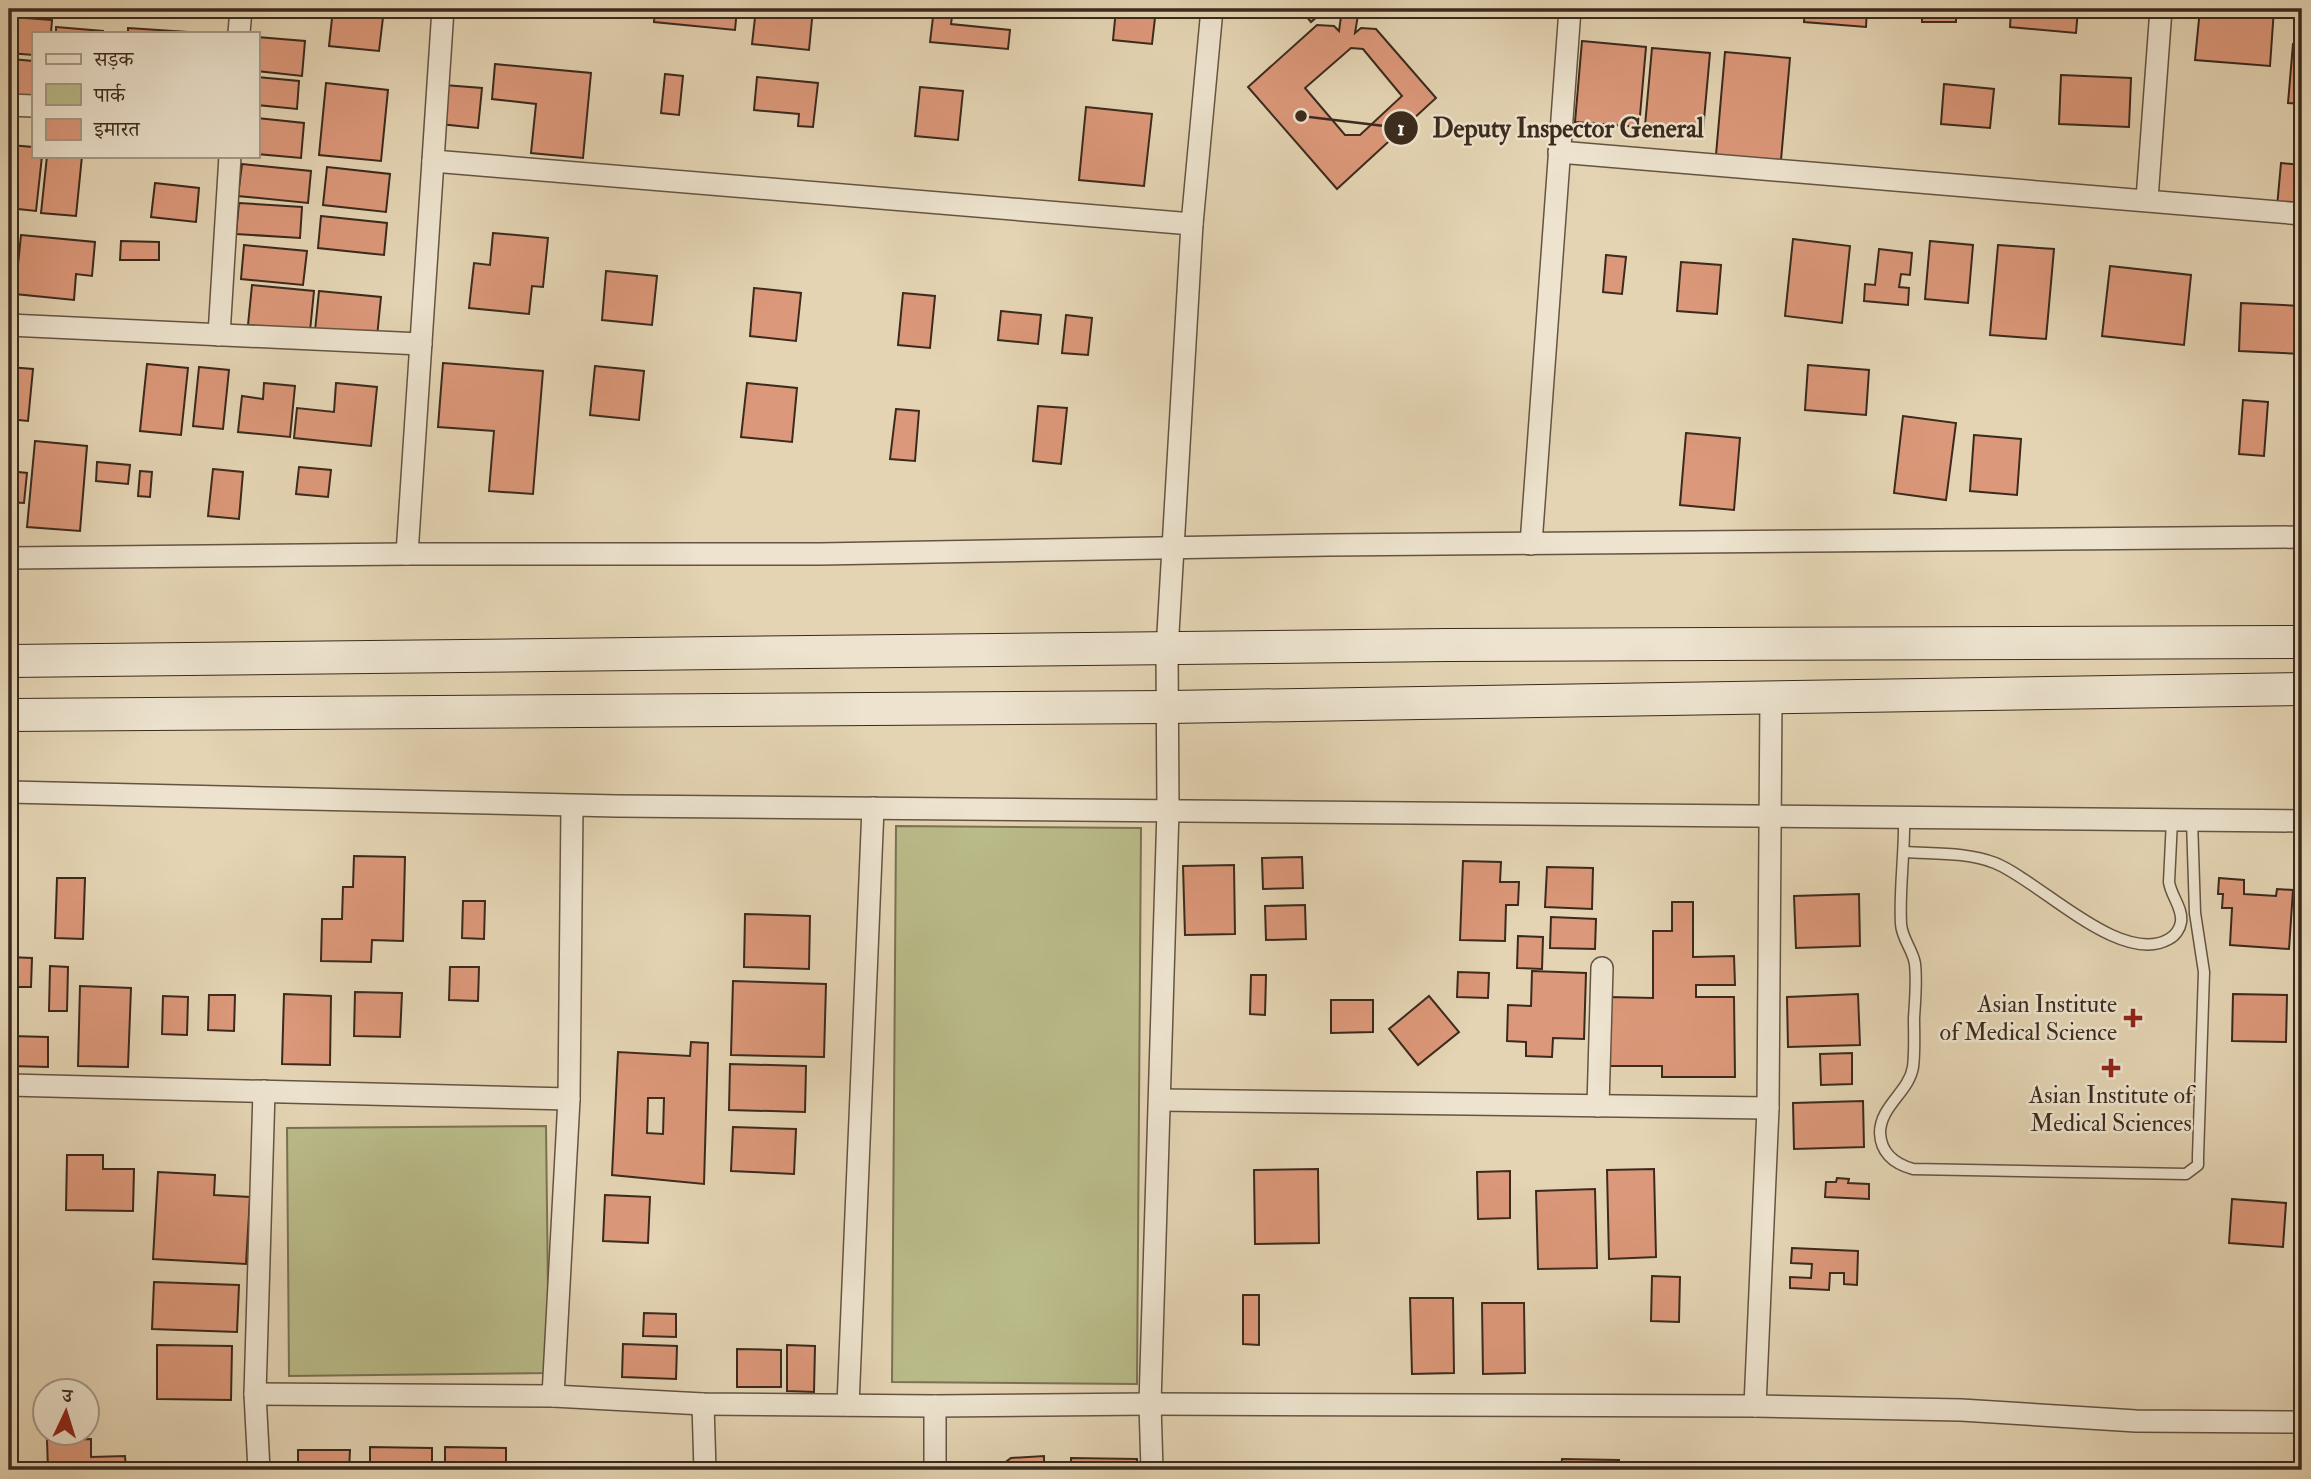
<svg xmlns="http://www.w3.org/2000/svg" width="2311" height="1479" viewBox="0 0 2311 1479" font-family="'IM FELL Double Pica','Noto Serif Devanagari',serif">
<rect width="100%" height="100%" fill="#e4d4b3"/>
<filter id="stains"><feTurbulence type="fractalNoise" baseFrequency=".00286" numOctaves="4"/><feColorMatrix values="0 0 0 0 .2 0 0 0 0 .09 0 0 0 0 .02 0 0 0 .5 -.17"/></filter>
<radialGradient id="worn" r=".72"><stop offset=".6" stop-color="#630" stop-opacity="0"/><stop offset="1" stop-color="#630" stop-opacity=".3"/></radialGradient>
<!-- green -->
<g fill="#b9bb89" stroke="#7a7253" stroke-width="2">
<path d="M896 826 1141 828 1137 1384 892 1382Z"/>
<path d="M546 1126 549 1373 289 1376 287 1128Z"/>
</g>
<!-- building -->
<g fill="#dc987a" stroke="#3b2a1d" stroke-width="2" fill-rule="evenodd">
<path d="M333 9H384L379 51 329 46Z"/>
<path d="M452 9H516L515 15Z"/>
<path d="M655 9H737L735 30 654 22Z"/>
<path d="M756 9H813L809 50 752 44Z"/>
<path d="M934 9H953L951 24 1010 30 1008 49 930 42Z"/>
<path d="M1116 9H1156L1152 44 1113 40Z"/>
<path d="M1300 9H1326L1311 22Z"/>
<path d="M1342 9H1359L1355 33 1361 28 1376 29 1436 98 1337 189 1248 87 1317 25 1334 26 1339 31ZM1351 48 1363 49 1402 96 1360 135H1345L1305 88Z"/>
<path d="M1805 9H1867L1866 27 1804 22Z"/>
<rect x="1922" y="9" width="34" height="13"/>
<path d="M2011 9H2078L2076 33 2010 27Z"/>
<path d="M2200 9H2274L2270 66 2195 60Z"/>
<path d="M12 17 52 20 51 33H33V55L9 53Z"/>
<path d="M56 27 103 31V33H56Z"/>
<path d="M128 28 203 33H128Z"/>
<path d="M257 37 305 41 302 76 257 71Z"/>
<path d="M1582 41 1646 47 1639 127 1575 122Z"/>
<path d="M2293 44 2302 45V104L2288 103Z"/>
<path d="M1652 48 1710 53 1703 131 1645 126Z"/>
<path d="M1725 52 1790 58 1781 160 1716 155Z"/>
<path d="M11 59 33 61V97L9 95Z"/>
<path d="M495 64 591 73 583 158 531 153 536 104 492 99Z"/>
<path d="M665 74 683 76 679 115 661 113Z"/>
<path d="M2061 75 2131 78 2129 127 2059 124Z"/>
<path d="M257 77 299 81 297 109 257 105Z"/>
<path d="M757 77 818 83 813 127 798 126 799 114 754 110Z"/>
<path d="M326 83 388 90 381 161 319 155Z"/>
<path d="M1944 84 1994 89 1990 128 1941 124Z"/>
<path d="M444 85 482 88 478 128 440 124Z"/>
<path d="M920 87 963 91 958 140 915 136Z"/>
<path d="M1086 107 1152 114 1144 186 1079 180Z"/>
<path d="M257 118 304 123 301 158 257 154Z"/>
<path d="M10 145 33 147V156H42L36 211 9 208Z"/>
<path d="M47 156H82L76 216 41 213Z"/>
<path d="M2281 163 2302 165V209L2277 207Z"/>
<path d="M242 164 311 171 308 203 238 196Z"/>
<path d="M327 167 390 174 386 212 323 205Z"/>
<path d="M155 183 199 188 196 222 151 217Z"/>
<path d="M239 203 302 207 300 238 236 234Z"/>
<path d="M321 216 387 223 384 255 318 248Z"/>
<path d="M493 233 548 238 543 287 532 286 529 314 469 308 474 263 490 265Z"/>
<path d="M21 235 95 242 92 276 76 274 74 300 15 294Z"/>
<path d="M1793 239 1850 246 1842 323 1785 316Z"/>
<path d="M121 241 159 242V260H120Z"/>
<path d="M1930 241 1973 245 1968 303 1925 299Z"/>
<path d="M244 245 307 251 303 285 241 279Z"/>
<path d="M1998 245 2054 249 2046 339 1990 335Z"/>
<path d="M1879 249 1912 253 1910 275 1901 274 1899 287 1909 288 1908 305 1864 301 1865 284 1875 285Z"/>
<path d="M1606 255 1626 257 1622 294 1603 292Z"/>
<path d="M1681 262 1721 265 1717 314 1677 311Z"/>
<path d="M2110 266 2191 275 2184 345 2102 336Z"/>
<path d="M606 271 657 276 652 325 602 320Z"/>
<path d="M252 285 314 291 310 331 248 325Z"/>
<path d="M754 288 801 293 796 341 750 336Z"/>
<path d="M319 291 381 297 377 337 315 331Z"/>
<path d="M903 293 935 296 930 348 898 345Z"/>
<path d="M2241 303 2302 306V354L2239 351Z"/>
<path d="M1001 311 1041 315 1038 344 998 340Z"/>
<path d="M1066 315 1092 318 1088 355 1062 353Z"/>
<path d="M443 363 543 371 533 494 489 491 494 431 438 427Z"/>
<path d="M147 364 188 368 181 435 140 431Z"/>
<path d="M1808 365 1869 370 1866 415 1805 410Z"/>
<path d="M595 366 644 371 639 420 590 415Z"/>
<path d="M9 367 33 369 28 421 9 419Z"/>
<path d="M199 367 229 370 223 429 193 426Z"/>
<path d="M264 383 295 386 290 437 238 432 242 396 263 399Z"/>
<path d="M336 383 377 387 371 446 294 438 297 408 334 412Z"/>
<path d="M747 383 797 388 792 442 741 437Z"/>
<path d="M2243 400 2268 402 2264 456 2239 454Z"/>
<path d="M1038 406 1067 408 1061 464 1033 461Z"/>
<path d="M896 409 919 411 915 461 890 459Z"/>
<path d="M1903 416 1956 423 1946 500 1894 493Z"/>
<path d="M1686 433 1740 438 1734 510 1680 505Z"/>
<path d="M1974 435 2021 439 2017 495 1970 491Z"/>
<path d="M35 441 87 446 80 531 27 527Z"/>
<path d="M97 462 130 465 128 484 96 481Z"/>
<path d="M299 467 331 470 328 497 296 494Z"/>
<path d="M213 469 243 472 239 519 208 516Z"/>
<path d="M9 471 27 473 24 503 9 502Z"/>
<path d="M140 471 152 472 150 497 138 496Z"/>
<path d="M354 856 405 857 403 941 372 940 371 962 321 961 322 919H342L343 887H353Z"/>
<path d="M1302 857 1303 888 1263 889 1262 858Z"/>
<path d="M1463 861 1501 862 1500 882H1519L1518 905H1506L1505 941 1460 940Z"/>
<path d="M1234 865 1235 934 1185 935 1183 866Z"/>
<path d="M1547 867 1593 868 1592 909 1545 907Z"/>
<path d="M57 878H85L83 939 55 938Z"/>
<path d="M2219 878 2244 880V894L2276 896 2277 889 2293 890 2289 949 2230 945 2232 908H2222L2223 894H2218Z"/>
<path d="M1859 894 1860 946 1796 948 1794 896Z"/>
<path d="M463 901H485L484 939 462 938Z"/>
<path d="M1672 902H1693V957L1734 956 1735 985H1696V997H1734L1735 1077H1662V1066H1610L1609 997 1653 998V931H1672Z"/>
<path d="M1305 905 1306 939 1266 940 1265 906Z"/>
<path d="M745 914 810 916 809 969 744 967Z"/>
<path d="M1551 917 1596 919 1595 949 1550 948Z"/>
<path d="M1518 936 1543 937 1542 969 1517 968Z"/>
<path d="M9 957 32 958 31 987H9Z"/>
<path d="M50 966 68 967 67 1011H49Z"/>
<path d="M450 967H479L478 1001 449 1000Z"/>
<path d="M1532 971 1586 973 1584 1039 1553 1038 1552 1057 1526 1056V1042L1507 1041 1508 1005 1531 1006Z"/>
<path d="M1458 972 1489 973 1488 998 1457 997Z"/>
<path d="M1251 975H1266L1265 1015 1250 1014Z"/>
<path d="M733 981 826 984 824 1057 731 1055Z"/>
<path d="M80 986 131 988 128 1067 78 1066Z"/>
<path d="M355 992 402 993 400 1037 354 1036Z"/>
<path d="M284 994 331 996 330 1065 282 1064Z"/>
<path d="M1858 994 1860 1045 1788 1047 1787 997Z"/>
<path d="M2233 994 2287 995 2286 1042 2232 1041Z"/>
<path d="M209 995H235L234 1031 208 1030Z"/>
<path d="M163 996 188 997 187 1035 162 1034Z"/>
<path d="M1429 996 1459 1032 1418 1065 1389 1029Z"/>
<path d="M1331 1000H1373V1032L1331 1033Z"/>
<path d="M11 1036 48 1037V1067L10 1066Z"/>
<path d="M691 1042 708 1043 704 1184 612 1175 618 1052 690 1056ZM648 1098H664L663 1134 647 1133Z"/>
<path d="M1852 1053V1084L1821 1085 1820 1054Z"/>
<path d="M730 1064 806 1066 805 1112 729 1110Z"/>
<path d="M1863 1101 1864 1147 1794 1149 1793 1103Z"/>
<path d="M733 1127 796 1129 794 1174 731 1171Z"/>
<path d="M67 1155H103V1169H134L133 1211 66 1210Z"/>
<path d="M1318 1169 1319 1243 1255 1244 1254 1170Z"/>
<path d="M1654 1169 1656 1257 1609 1259 1607 1170Z"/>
<path d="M1510 1171V1218L1478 1219 1477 1172Z"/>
<path d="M158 1172 215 1175 214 1195 250 1197 246 1264 153 1259Z"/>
<path d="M1837 1178 1849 1179 1848 1183 1869 1184V1199L1825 1197 1826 1182H1836Z"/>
<path d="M1595 1189 1597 1268 1538 1269 1536 1191Z"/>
<path d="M605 1195 650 1197 648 1243 603 1241Z"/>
<path d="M2232 1199 2286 1203 2283 1247 2229 1243Z"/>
<path d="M1792 1248 1858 1251 1857 1285 1844 1284V1273H1830L1829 1290 1790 1288V1277L1811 1278 1812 1264 1791 1263Z"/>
<path d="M1652 1276 1680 1277 1679 1322 1651 1321Z"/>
<path d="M154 1282 239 1285 237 1332 152 1329Z"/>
<path d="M1243 1295H1259V1345L1243 1344Z"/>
<path d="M1410 1298H1453L1454 1373 1412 1374Z"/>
<path d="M1482 1303H1524L1525 1373 1483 1374Z"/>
<path d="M644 1313 676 1314V1337L643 1336Z"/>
<path d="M623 1344 677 1346 676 1379 622 1377Z"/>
<path d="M157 1345 232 1346 231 1400 157 1399Z"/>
<path d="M787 1345 815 1346 814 1392 787 1391Z"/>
<path d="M737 1349 781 1350V1387H737Z"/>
<path d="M91 1439V1457L125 1456 126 1470H48L47 1440Z"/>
<path d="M370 1447 432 1448V1470H370Z"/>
<path d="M445 1447 506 1448V1470H445Z"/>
<path d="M298 1450H350L349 1470H298Z"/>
<path d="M1044 1456V1470H995L1011 1458Z"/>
<path d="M1071 1458 1137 1459V1470H1071Z"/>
<path d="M1562 1459 1619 1460V1470H1561Z"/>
<path d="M1424 1463 1455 1465V1470H1424Z"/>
<path d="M1637 1464 1699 1465V1470H1637Z"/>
</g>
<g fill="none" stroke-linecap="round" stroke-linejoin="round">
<!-- lane casing -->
<g stroke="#655442" stroke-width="13">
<g id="lane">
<path d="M1904 817C1905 852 1899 890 1901 924 1902 939 1913 950 1915 964 1917 982 1915 1001 1914 1018 1914 1034 1915 1051 1913 1067 1909 1092 1880 1106 1880 1133 1881 1154 1895 1164 1913 1169L2186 1174 2198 1165V1157L2204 972 2195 913 2192 820"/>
<path d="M1905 852C1934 854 1967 852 1995 863 2040 881 2121 967 2169 939 2175 936 2180 929 2181 922 2183 908 2171 896 2169 882L2172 820"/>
</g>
</g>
<!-- street casing -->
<g stroke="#655442" stroke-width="24">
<g id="street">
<path d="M239 33 241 9"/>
<path d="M9 105 33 106"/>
<path d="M1559 152 2302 214"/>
<path d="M433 161 1192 224"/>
<path d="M2147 199 2161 9"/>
<path d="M9 325 421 344"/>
<path d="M219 335 230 156"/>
<path d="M1531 544 1570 9"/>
<path d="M407 554 443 9"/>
<path d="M9 558 407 554H820L1328 545 2302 537"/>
<path d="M9 792 617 806 2302 821"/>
<path d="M9 1085 569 1099"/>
<path d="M1160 1100 1768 1108"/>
<path d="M1598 1106 1602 968"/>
<path d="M255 1394 553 1396 703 1404 935 1406 1150 1404 1755 1406 1961 1410 2136 1421 2302 1422"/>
<path d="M553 1396 569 1099 572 806"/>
<path d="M703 1404 705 1470"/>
<path d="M848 1405 873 808"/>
<path d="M935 1406V1470"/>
<path d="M1755 1406 1768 1108 1771 696"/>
<path d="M259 1470 255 1394 264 1091"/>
<path d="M1152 1470 1150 1404 1168 810 1167 650 1192 224 1212 9"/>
</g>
</g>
<!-- secondary casing -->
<g stroke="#3b2a1d" stroke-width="34">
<g id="secondary">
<path d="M9 661 1447 645 2302 642"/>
<path d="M9 715 1169 707 2302 689"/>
</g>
</g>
<!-- lane -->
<use href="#lane" stroke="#ede3ce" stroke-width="10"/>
<!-- street -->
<use href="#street" stroke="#ede3ce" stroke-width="21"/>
<!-- secondary -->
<use href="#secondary" stroke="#ede3ce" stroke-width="32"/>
</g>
<!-- markers -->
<g fill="#8f2418" stroke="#ede3ce" stroke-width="2.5">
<path d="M2129.5 1007.5h7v7h7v7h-7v7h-7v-7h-7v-7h7z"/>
<path d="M2107.5 1057.5h7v7h7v7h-7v7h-7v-7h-7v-7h7z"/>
</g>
<g text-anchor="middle" stroke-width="5" stroke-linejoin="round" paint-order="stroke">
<!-- poi labels -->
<g font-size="24" fill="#3b2a1d" stroke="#ede3ce" text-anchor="end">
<text x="2117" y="1012">Asian Institute<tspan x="2117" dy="28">of Medical Science</tspan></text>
<text x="2111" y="1103" text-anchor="middle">Asian Institute of<tspan x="2111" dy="28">Medical Sciences</tspan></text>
</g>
</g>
<!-- callouts -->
<path fill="none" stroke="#3b2a1d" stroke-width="2.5" d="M1301 116L1401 128"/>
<g fill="#3b2a1d" stroke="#ede3ce" stroke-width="2.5">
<circle cx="1301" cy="116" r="7"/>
<circle cx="1401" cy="128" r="18"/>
</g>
<g font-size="21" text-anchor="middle" font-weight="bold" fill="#fff">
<text x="1401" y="135">1</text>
</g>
<g font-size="26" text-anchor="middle" font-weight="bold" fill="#3b2a1d" stroke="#ede3ce" stroke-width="5" stroke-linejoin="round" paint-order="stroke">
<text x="1568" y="137">Deputy Inspector General</text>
</g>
<!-- margin -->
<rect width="2311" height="1479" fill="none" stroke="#e4d4b3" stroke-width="35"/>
<rect x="10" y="10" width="2290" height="1458" fill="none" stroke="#3b2a1d" stroke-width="3.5"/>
<rect x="18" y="18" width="2276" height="1444" fill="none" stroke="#3b2a1d" stroke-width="2"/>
<!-- legend -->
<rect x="32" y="32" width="228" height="126" fill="#ede3ce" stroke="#a69987" stroke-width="2"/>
<rect x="46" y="54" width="35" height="10" fill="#ede3ce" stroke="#a69987" stroke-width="2"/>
<text x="94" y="66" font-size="21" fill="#3b2a1d">सड़क</text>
<rect x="46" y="84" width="35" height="21" fill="#b9bb89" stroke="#a69987" stroke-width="2"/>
<text x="94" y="102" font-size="21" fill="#3b2a1d">पार्क</text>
<rect x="46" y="119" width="35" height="21" fill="#dc987a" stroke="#a69987" stroke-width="2"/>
<text x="94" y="136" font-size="21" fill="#3b2a1d">इमारत</text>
<!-- north arrow -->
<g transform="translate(66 1412) rotate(4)"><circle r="33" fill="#ede3ce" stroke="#a69987" stroke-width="2"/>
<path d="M0-5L12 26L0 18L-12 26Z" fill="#8f2418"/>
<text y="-10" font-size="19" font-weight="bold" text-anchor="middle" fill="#3b2a1d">उ</text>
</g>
<rect width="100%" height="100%" filter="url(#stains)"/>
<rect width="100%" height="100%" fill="url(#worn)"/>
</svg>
